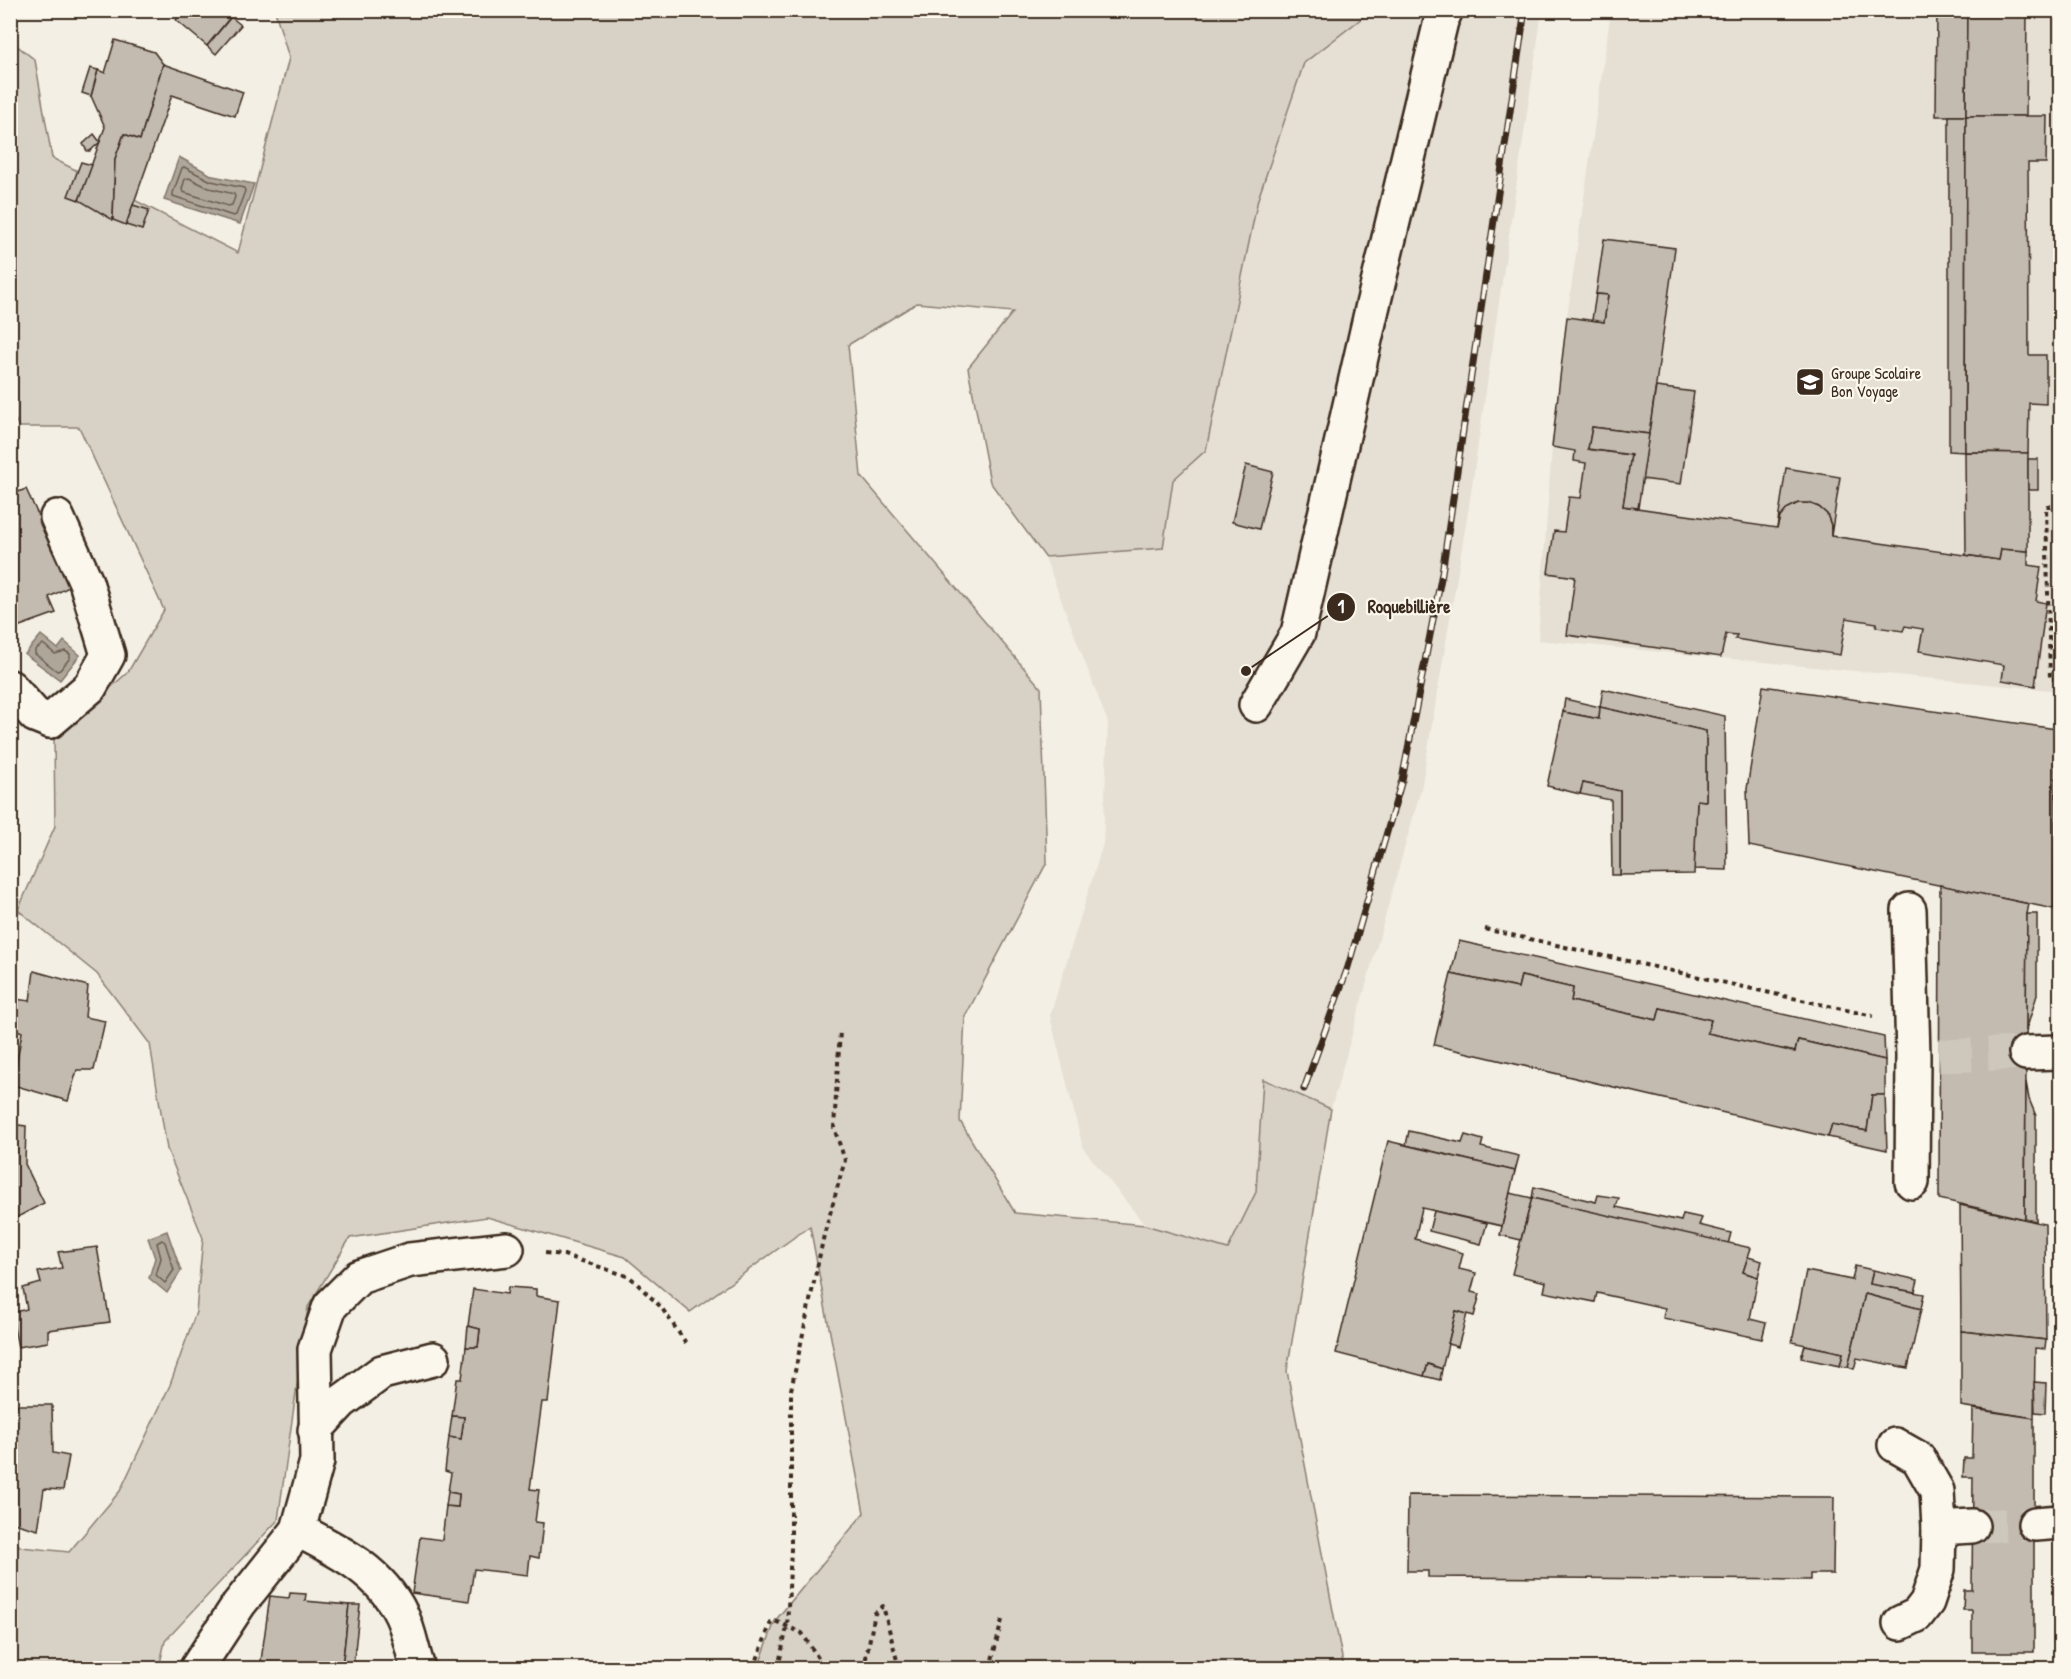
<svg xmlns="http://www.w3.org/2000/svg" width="2071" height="1679" viewBox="0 0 2071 1679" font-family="'Patrick Hand',sans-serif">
<rect width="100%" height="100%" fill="#f3efe4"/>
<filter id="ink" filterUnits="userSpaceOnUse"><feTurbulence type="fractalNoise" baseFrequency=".0167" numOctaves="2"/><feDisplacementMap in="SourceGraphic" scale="12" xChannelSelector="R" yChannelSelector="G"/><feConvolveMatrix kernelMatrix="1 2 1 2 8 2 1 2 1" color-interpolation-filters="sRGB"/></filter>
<g filter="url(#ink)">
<!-- built -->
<g fill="#e5dfd4">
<path d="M1371 11H1542L1468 512 1421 789 1331 1109 1263 1080 1256 1192 1228 1249 1145 1225 1083 1148 1050 1016 1103 844 1108 723 1045 557 1163 547 1173 480 1206 450 1258 199 1304 62Z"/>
<path d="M1611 11H2060V691L1538 640 1552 447 1567 317Z"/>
</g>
<!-- green -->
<path fill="#d8d1c6" stroke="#8a7e72" stroke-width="1.5" d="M275 11H1371L1304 63 1258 199 1206 450 1173 480 1163 548 1045 557 990 482 968 368 1013 312 917 303 848 345 861 476 1041 688 1047 862 965 1017 960 1121 1015 1213 1145 1225 1228 1249 1256 1192 1263 1079 1331 1109 1287 1371 1344 1668H758L775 1621 864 1513 810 1226 690 1312 625 1257 487 1217 350 1238 308 1307 278 1520 165 1641 159 1668H11L10 1537 21 1547 69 1552 120 1491 170 1385 196 1312 203 1238 167 1149 150 1044 97 974 18 910 55 826 54 738 128 672 164 610 79 427H19L11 411V41L35 60 52 158 238 253 289 58Z"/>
<!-- water -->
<g fill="#afa69a" stroke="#817468" stroke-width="1.5">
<path d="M179 157 213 176 254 184 240 224 164 200Z"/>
<path d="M41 635 58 649 64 641 80 655 60 680 25 654Z"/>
<path d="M167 1231 181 1271 167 1293 149 1278 155 1258 148 1238Z"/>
</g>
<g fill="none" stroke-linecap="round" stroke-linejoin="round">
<!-- shore -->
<g stroke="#695c50" stroke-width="1.5">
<path d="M184 167 211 181 244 188 245 191 236 215 233 216 173 196V193L182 168Z"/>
<path d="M189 178 209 188 234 194 235 197 232 205 228 206 183 192 182 189 185 179Z"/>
<path d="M43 644 55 654 65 651 70 654V658L60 670 57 671 35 654V650Z"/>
<path d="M162 1240 165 1242 174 1270 165 1283 156 1275 161 1258 157 1243Z"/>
</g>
</g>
<!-- building -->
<g fill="#c3bbb0" stroke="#3b2a1e" stroke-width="1.5">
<path d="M184 10H236L207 46 176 20Z"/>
<path d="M1937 10H1967L1966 116H1936Z"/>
<path d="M1967 10H2027L2026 116H1966Z"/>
<path d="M231 17 241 25 216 54 207 46Z"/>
<path d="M115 40 154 52 163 64 140 140 124 134 115 159 113 220 79 200 105 127 91 96 98 70 105 73Z"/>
<path d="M163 64 243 92 235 116 172 95 126 225 113 220 115 159 124 134 140 140Z"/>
<path d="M90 68 98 70 91 96 82 93Z"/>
<path d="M1949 116H1966L1965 452 1949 451Z"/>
<path d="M1966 116H2047L2046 163H2028L2029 355H2046V404L2029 403 2028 453 1965 452Z"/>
<path d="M94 134 100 142 90 151H87L83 144Z"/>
<path d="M81 162 92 165 79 200 68 196Z"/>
<path d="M133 205 149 210 142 230 126 225Z"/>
<path d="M1604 239 1675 248 1649 434 1592 427 1588 449 1631 455 1623 506 1777 528 1780 517 1788 508 1798 503H1809L1819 507 1827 514 1831 525V536L1999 560 2001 549 2028 551V565L2041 567 2036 601 2046 603 2035 686 2002 680 2004 665 1919 651 1923 629 1905 626 1903 631 1876 627 1877 623 1846 618 1840 655 1735 639 1737 635 1726 634 1721 657 1567 635 1575 577 1548 573 1554 531 1564 532 1569 497 1581 498 1586 463 1574 461 1575 451 1552 447 1567 317 1604 322 1608 295 1596 294Z"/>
<path d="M1596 294 1608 295 1604 322 1592 320Z"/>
<path d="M1656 387 1694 392 1681 484 1642 479Z"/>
<path d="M1592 427 1649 434 1638 508 1623 506 1631 455 1588 449Z"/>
<path d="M1965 452 2028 453V551L2001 549 1999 560 1966 555Z"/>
<rect x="2028" y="459" width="10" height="31"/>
<path d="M1246 465 1273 472 1259 529 1232 522Z"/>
<path d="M1786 468 1840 477 1831 536V525L1827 514 1819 507 1809 503H1798L1788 508 1780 517 1777 528Z"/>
<path d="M26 489 54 549 69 587 49 597 56 613 17 627 10 613V495Z"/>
<path d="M1763 686 2056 729 2054 909 1749 846 1747 789Z"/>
<path d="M1603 689 1725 716 1727 870 1694 869 1697 800 1706 801V731L1600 707Z"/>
<path d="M1565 699 1600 707 1599 719 1563 712Z"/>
<path d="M1600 707 1706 731V801L1697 800 1694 874 1620 875V791L1583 783 1580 794 1547 786 1563 712 1599 719Z"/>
<path d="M1583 783 1620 791V875H1612L1611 800 1580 794Z"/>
<path d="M1940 885 2029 904 2027 914 2025 1219 1939 1199Z"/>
<path d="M2027 914H2037V995L2026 1031Z"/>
<path d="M1459 941 1884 1037 1885 1060 1798 1040 1795 1052 1707 1033 1711 1020 1660 1008 1657 1020 1571 1001 1573 988 1521 976 1518 988 1451 974Z"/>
<path d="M34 971 88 986 85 1017 105 1021 94 1070H77L68 1101 13 1085 22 1032 10 1027 15 999 30 1001Z"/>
<path d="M1451 974 1518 988 1521 976 1573 988 1571 1001 1657 1020 1660 1008 1711 1020 1707 1033 1795 1052 1798 1040 1885 1060V1095H1872L1867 1131 1832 1124 1828 1137 1434 1045Z"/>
<path d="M2026 1082 2029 1099 2036 1116V1221L2025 1219Z"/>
<path d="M1872 1095H1885L1887 1150 1828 1137 1832 1124 1867 1131Z"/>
<path d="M10 1124 26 1126 25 1164 44 1203 10 1221Z"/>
<path d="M1409 1131 1462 1143 1465 1135 1483 1140 1481 1147 1519 1156 1515 1171 1406 1145Z"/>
<path d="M1388 1141 1515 1171 1502 1226 1422 1208 1415 1239 1463 1253 1459 1269 1476 1273 1471 1292 1480 1294 1474 1316 1456 1311 1442 1369 1428 1364 1424 1376 1336 1353Z"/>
<path d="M1534 1187 1596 1202 1598 1195 1619 1198 1616 1207 1681 1221 1683 1214 1702 1218 1699 1225 1731 1233 1728 1244 1532 1198Z"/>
<path d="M1510 1193 1532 1198 1521 1240 1500 1235Z"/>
<path d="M1532 1198 1751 1248 1743 1272 1758 1277 1750 1319 1766 1323 1762 1339 1663 1318 1665 1308 1597 1293 1595 1302 1544 1292 1546 1282 1512 1274Z"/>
<path d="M1960 1205 2045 1224 2046 1340 1961 1331Z"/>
<path d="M1434 1211 1487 1223 1481 1244 1429 1231Z"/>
<path d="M97 1247 110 1322 48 1330V1342L18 1347 11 1313 27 1309 23 1288 41 1283 38 1272 62 1268 58 1252Z"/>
<path d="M1748 1257 1762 1261 1758 1277 1743 1272Z"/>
<path d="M1855 1266 1873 1270 1870 1284 1924 1294 1921 1309 1865 1294 1848 1367 1840 1366 1843 1353 1792 1342 1806 1271 1852 1280Z"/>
<path d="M1873 1270 1918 1280 1915 1292 1870 1284Z"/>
<path d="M508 1287 536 1289V1296L560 1300 548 1402H542L530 1489 539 1490 535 1522 543 1523 539 1558 530 1556 528 1575 474 1569 469 1601 412 1593 420 1537 442 1540 446 1506 458 1507 459 1494 448 1492 451 1473 445 1471 449 1437 461 1439 464 1417 452 1416 457 1379H462L466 1347H478L480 1329 468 1326 473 1289 507 1294Z"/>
<path d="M1865 1294 1921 1309 1908 1368 1857 1358 1854 1369 1848 1367Z"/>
<path d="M1456 1311 1467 1314 1458 1347 1448 1344Z"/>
<path d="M468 1326 480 1329 478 1347H466Z"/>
<path d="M1961 1331 2046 1340 2045 1349 2035 1348 2034 1418 1961 1406Z"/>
<path d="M1805 1345 1843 1353 1840 1366 1801 1358Z"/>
<path d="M1428 1364 1442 1369 1440 1380 1424 1376Z"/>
<path d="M2034 1382 2046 1383 2045 1413 2035 1412Z"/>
<path d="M10 1405H52L53 1453 69 1456 63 1490 44 1489 38 1530 10 1522Z"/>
<path d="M1973 1409 2034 1418V1652H1972V1610H1963L1964 1590H1972L1973 1477H1963L1964 1458H1972Z"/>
<path d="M452 1416 464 1417 461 1439 449 1437Z"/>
<path d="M448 1492 459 1494 458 1507 446 1506Z"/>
<path d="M1408 1495 1834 1497 1833 1574H1810V1580L1428 1577V1571H1407Z"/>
<path d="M290 1593 306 1594 305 1601 349 1605 342 1668H260L270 1596 289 1598Z"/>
<path d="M349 1605H360L353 1668H342Z"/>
</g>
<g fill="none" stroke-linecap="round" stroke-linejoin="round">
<!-- minor-tunnel -->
<g stroke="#cec8bc" stroke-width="33" stroke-dasharray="33 16" stroke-linecap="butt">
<path d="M1939 1056 2026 1053"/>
<path d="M1972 1526 2035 1524"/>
</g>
<!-- minor casing -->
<g stroke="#3b2a1e" stroke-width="38">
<g id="minor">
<path d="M10 687 35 715 50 721 90 687 108 655 86 582 57 517"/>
<path d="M1256 705 1298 633 1372 309 1441 21 1446 10"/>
<path d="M1909 910 1913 1056 1912 1182"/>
<path d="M2026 1053 2060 1052"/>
<path d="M315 1430 341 1402 382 1372 433 1359"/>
<path d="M1895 1445 1918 1458 1937 1491 1939 1528 1938 1569 1927 1602 1917 1615 1900 1623"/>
<path d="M2035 1524 2060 1522"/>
<path d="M1939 1528 1972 1526"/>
<path d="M298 1530C339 1551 380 1571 401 1614 409 1630 412 1651 418 1668"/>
<path d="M197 1668 239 1604 298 1530 317 1461 315 1349 330 1306 359 1277 410 1260 507 1249"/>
</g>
</g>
<!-- path -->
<g stroke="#3b2a1e" stroke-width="4" stroke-dasharray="4.5 4.5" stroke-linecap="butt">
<path d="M2060 506H2046L2050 679H2060"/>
<path d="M1485 929 1873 1016"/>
<path d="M545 1253 564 1255 630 1277 661 1307 686 1343"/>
<path d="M754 1668 771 1622 775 1621 802 1633 818 1658 820 1668"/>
<path d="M778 1668 787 1627 791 1549V1390L824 1235 845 1160 834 1128 840 1031"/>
<path d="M864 1668 875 1613 883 1606 899 1668"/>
<path d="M990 1668 1002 1620"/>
</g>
<!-- minor -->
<use href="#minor" stroke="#fbf7ec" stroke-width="33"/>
<!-- rail casing -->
<g stroke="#3b2a1e" stroke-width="7">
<path id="rail" d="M1304 1089 1348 967 1402 780 1442 573 1525 10"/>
</g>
<!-- rail -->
<use href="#rail" stroke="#fbf7ec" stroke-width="4.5" stroke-dasharray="14" stroke-linecap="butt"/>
</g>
</g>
<!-- icons -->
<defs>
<g id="school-square" transform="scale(1.5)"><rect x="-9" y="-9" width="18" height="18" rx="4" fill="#3b2a1e" stroke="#fbf7ec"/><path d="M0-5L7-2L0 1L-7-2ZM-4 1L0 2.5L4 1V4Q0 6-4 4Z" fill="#fff"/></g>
</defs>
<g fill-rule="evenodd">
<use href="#school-square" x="1810" y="382"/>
</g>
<g text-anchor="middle" stroke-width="4.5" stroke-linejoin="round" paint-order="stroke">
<!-- poi labels -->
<g font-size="16" fill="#3b2a1e" stroke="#fbf7ec" text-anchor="start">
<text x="1831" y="379">Groupe Scolaire<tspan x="1831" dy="18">Bon Voyage</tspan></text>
</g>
</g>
<!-- callouts -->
<path fill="none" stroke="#3b2a1e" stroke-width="2" d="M1246 671L1341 607"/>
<g fill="#3b2a1e" stroke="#fbf7ec" stroke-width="2">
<circle cx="1246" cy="671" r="6"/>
<circle cx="1341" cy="607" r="15"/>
</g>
<g font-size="18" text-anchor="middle" font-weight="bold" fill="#fff">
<text x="1341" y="613">1</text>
</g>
<g font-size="18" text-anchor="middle" font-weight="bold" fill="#3b2a1e" stroke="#fbf7ec" stroke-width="4.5" stroke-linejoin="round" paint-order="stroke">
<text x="1409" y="613">Roquebillière</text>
</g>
<!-- margin -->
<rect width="2071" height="1679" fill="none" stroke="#fbf7ec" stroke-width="36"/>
<rect x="18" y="18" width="2035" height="1643" fill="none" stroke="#3b2a1e" stroke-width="2" filter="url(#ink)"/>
</svg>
